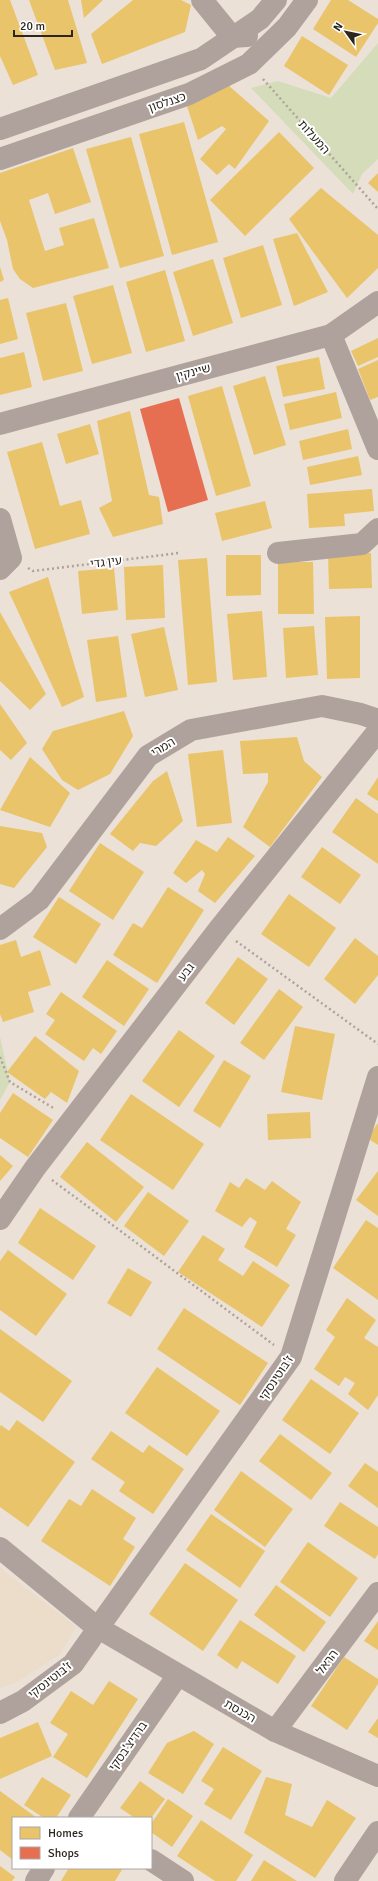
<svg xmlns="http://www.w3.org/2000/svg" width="378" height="1881" viewBox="0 0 378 1881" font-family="Signika,'Noto Sans Hebrew',sans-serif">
<rect width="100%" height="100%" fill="#ebe1d7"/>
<!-- built -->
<path fill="#ecdcca" d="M0 1568 76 1627 59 1655 15 1683 0 1688Z"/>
<!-- green -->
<g fill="#d5dcb9">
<path d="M378 43V159L362 174 353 194 251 88 278 81 331 98Z"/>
<path d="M0 1037 10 1082 0 1100Z"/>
</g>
<!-- homes -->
<g fill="#e9c46a">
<path d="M0 0H10L38 75 13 85 0 56Z"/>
<path d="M29 0H68L87 63 55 70Z"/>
<path d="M81 0H103L84 18Z"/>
<path d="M133 0H181L191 5 185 32 102 64 91 34Z"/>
<path d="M331 0H348L378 19V23L356 57 313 29Z"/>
<path d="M302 36 348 65 329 95 284 66Z"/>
<path d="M228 85 269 121 235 169 229 164 217 175 200 159 226 129 222 126 198 140 187 106Z"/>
<path d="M184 122 218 242 172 255 139 134Z"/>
<path d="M279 132 314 168 245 236 210 200Z"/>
<path d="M131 137 164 256 120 268 86 149Z"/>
<path d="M73 148 91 202 55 214 48 193 29 200 45 251 64 245 59 228 94 218 109 268 33 288 20 279 13 269 7 240 0 221V173Z"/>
<path d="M378 173V192L368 183Z"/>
<path d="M321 188 378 235V268L347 298 289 219Z"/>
<path d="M297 233 328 292 294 306 273 239Z"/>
<path d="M263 245 282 305 241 318 223 258Z"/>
<path d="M213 259 233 323 193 336 173 272Z"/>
<path d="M0 267 4 280 0 282Z"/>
<path d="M165 270 185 341 146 352 126 282Z"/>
<path d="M113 285 132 353 92 364 73 296Z"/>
<path d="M8 298 18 339 0 344V300Z"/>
<path d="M66 303 83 371 43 381 26 313Z"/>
<path d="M378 338V357L358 366 351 351Z"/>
<path d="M24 352 32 387 0 395V358Z"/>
<path d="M319 357 325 389 283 397 276 366Z"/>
<path d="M378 360V397L370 400 358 369Z"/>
<path d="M265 376 286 445 254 455 233 386Z"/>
<path d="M222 386 251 486 216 496 188 396Z"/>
<path d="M336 392 342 418 290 430 284 404Z"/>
<path d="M130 411 149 495 159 497 163 524 113 537 99 508 112 501 97 421Z"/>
<path d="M90 424 99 454 66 464 57 434Z"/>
<path d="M348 429 352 449 303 460 299 441Z"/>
<path d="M42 442 60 506 81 500 90 534 35 549 7 452Z"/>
<path d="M358 456 362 475 310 485 307 467Z"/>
<path d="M372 489 374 511 344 514 345 526 309 528 307 494Z"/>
<path d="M265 501 272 528 222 541 215 513Z"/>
<path d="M371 553 372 588 329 589 328 554Z"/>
<path d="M226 555H261V595L226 596Z"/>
<path d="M207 558 217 682 188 685 178 560Z"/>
<path d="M278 562H313L314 614H278Z"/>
<path d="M163 565 165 618 126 620 124 567Z"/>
<path d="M114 568 118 610 82 614 78 571Z"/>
<path d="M48 577 84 697 62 707 9 592Z"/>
<path d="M262 611 267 677 233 680 227 614Z"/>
<path d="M0 612 46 694 30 710 0 681Z"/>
<path d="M360 616V678L327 679 325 617Z"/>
<path d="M314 626 318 675 286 678 283 628Z"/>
<path d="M164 627 178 690 145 697 131 634Z"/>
<path d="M118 636 127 697 96 702 87 640Z"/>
<path d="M0 704 27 743 11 760 0 750Z"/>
<path d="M124 711 133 736 110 774 78 790 62 780 42 749 53 731Z"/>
<path d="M297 737 304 761 322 777 270 847 243 827 268 782V773L243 774 240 741Z"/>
<path d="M223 750 232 823 197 827 188 754Z"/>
<path d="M30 757 70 793 50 827 0 810Z"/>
<path d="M167 771 183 821 156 846 140 843 133 851 110 834 153 781Z"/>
<path d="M378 777V801L367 794Z"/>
<path d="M356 798 378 814V864L332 832Z"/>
<path d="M0 826 42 833 47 847 14 888 0 884Z"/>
<path d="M228 837 255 856 215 903 198 891 205 874 202 870 186 883 173 873 196 840 217 852Z"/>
<path d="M100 843 144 872 113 920 69 891Z"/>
<path d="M322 847 361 875 340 904 301 877Z"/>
<path d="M168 887 204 910 157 983 113 955 133 923 142 928Z"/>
<path d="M289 894 336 928 309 967 261 934Z"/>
<path d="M59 897 101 924 76 964 33 937Z"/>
<path d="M355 938 378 956V975L355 1004 324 979Z"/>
<path d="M16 940 21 957 40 950 51 985 28 992 34 1012 3 1022 0 1014V945Z"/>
<path d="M238 957 268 979 234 1025 205 1003Z"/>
<path d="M107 960 149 989 124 1026 82 997Z"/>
<path d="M279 989 303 1007 264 1060 240 1043Z"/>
<path d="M61 992 117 1031 101 1054 93 1048 84 1061 45 1034 55 1020 46 1014Z"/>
<path d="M295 1026 335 1034 322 1100 281 1092Z"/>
<path d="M179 1030 215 1056 179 1107 142 1081Z"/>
<path d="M35 1036 79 1071 67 1103 51 1092 45 1099 7 1072Z"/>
<path d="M224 1060 251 1076 220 1128 193 1111Z"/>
<path d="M13 1093 53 1120 28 1157 0 1138V1113Z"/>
<path d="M131 1094 204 1144 173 1190 100 1140Z"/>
<path d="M310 1112 311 1138 268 1140 267 1114Z"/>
<path d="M378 1123V1145L367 1138Z"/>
<path d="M87 1142 144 1187 116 1222 60 1177Z"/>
<path d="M0 1155 13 1166 0 1181Z"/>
<path d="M378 1171V1216L356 1200Z"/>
<path d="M246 1178 265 1190 272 1181 301 1202 286 1229 296 1235 277 1267 244 1247 257 1222 250 1217 242 1227 215 1211 230 1182 239 1188Z"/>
<path d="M148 1192 189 1221 164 1256 124 1226Z"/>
<path d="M40 1208 96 1246 73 1280 18 1243Z"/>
<path d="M366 1220 378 1228V1300L333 1268Z"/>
<path d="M203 1235 225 1249 218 1260 243 1276 253 1261 290 1285 262 1327 178 1272Z"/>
<path d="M8 1250 67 1294 36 1336 0 1310V1261Z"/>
<path d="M128 1268 152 1282 131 1317 107 1303Z"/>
<path d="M347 1298 376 1320 364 1338 378 1347V1395L368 1410 348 1394 355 1383 345 1377 339 1386 314 1369 335 1337 326 1330Z"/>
<path d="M184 1308 268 1363 240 1405 157 1349Z"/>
<path d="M0 1329 72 1381 43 1422 0 1392Z"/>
<path d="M157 1367 220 1411 187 1456 125 1413Z"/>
<path d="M311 1379 359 1413 330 1454 282 1420Z"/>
<path d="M17 1420 75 1462 28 1527 0 1507V1427L1 1425 9 1431Z"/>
<path d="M111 1431 143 1453 149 1445 184 1469 153 1514 119 1491 125 1482 91 1459Z"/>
<path d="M280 1434 332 1473 311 1500 259 1461Z"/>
<path d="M365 1463 378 1472V1508L348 1486Z"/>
<path d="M241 1471 293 1509 265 1547 214 1510Z"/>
<path d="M92 1489 136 1518 123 1539 135 1547 110 1586 41 1541 69 1499 81 1506Z"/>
<path d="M340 1502 378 1527V1554L375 1559 324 1526Z"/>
<path d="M211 1514 265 1551 240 1588 186 1550Z"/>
<path d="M308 1542 358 1578 330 1617 280 1582Z"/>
<path d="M185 1563 238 1600 203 1651 149 1614Z"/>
<path d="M276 1585 326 1622 304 1652 254 1615Z"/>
<path d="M240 1620 296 1656 278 1684 242 1661 237 1669 217 1655Z"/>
<path d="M378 1621V1650L364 1641Z"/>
<path d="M344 1657 378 1679V1684L347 1730 311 1706Z"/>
<path d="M109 1681 138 1699 87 1778 53 1757 68 1734 50 1723 71 1691 93 1705Z"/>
<path d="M378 1718V1738L368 1732Z"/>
<path d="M38 1722 52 1756 0 1779V1738Z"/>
<path d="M194 1731 214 1744 183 1794 148 1773 167 1743Z"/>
<path d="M223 1747 262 1771 231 1820 204 1804 214 1789 201 1781Z"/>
<path d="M42 1777 71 1795 56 1818H44L24 1805Z"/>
<path d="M266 1777 292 1784 285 1815 312 1827 327 1800 356 1818 315 1878 244 1833Z"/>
<path d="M140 1781 165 1799 151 1818H135L120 1808Z"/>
<path d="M0 1791 37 1818H13V1860L0 1850Z"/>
<path d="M168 1799 193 1816 172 1847 151 1832V1824Z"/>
<path d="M201 1820 253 1855 236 1881H215L177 1856Z"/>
<path d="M264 1860 297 1881H251Z"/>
<path d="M0 1866 15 1877 12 1881H0Z"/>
<path d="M69 1868H123L115 1881H61Z"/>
</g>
<!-- shops -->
<path fill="#e76f51" d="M179 398 208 500 168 512 140 409Z"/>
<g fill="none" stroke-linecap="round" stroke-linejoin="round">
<!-- path -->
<g stroke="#ada39d" stroke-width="2.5" stroke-dasharray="2 3" stroke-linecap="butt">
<path d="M263 79 378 209"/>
<path d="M28 568 33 571 179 553"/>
<path d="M236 941 378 1044"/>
<path d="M0 1057 10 1082 55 1109"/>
<path d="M52 1180 274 1345"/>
</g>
<!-- minor -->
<g stroke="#afa29d" stroke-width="22">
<path d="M202 0 232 37 247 36"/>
<path d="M0 129 201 59 260 19 276 0"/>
<path d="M0 159 189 94 249 64 287 27 307 0"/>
<path d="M331 335 378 449"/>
<path d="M0 424 331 335 378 302"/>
<path d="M0 519 11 558 0 569"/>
<path d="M278 553 362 544 378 529"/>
<path d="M0 929 39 900 148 756 191 730 322 706 361 714 378 720"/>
<path d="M0 1219 35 1168 219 929 378 731"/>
<path d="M0 1548 89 1621"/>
<path d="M105 1618 291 1357 378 1077"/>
<path d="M107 1633 275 1731 378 1776"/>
<path d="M0 1713 23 1701 73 1664 92 1637"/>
<path d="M275 1731 378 1593"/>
<path d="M79 1818 178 1675"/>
<path d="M151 1860 183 1881"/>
<path d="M36 1881 44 1868"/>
<path d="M345 1881 378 1832"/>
</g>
</g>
<g text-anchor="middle" stroke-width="4" stroke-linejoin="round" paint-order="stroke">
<!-- street labels -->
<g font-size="12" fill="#2c261f" stroke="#fff">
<text transform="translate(167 102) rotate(-19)" y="4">כצנלסון</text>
<text transform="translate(314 137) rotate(48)" y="4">המעלות</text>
<text transform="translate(193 372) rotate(-15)" y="4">שיינקין</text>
<text transform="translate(106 562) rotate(-7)" y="4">עין גדי</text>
<text transform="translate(163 747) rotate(-31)" y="4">המרי</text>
<text transform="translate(186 972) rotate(-52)" y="4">גבע</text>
<text transform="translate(276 1378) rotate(-56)" y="4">ז'בוטינסקי</text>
<text transform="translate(327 1662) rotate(-53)" y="4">הראל</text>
<text transform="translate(50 1680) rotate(-38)" y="4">ז'בוטינסקי</text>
<text transform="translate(240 1711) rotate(30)" y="4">הכנסת</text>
<text transform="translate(128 1746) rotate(-55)" y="4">ברדיצ'בסקי</text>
</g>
</g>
<!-- legend -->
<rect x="12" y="1817" width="140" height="52" fill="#ffffff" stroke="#aba8a5"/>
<rect x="20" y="1827" width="20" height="12" fill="#e9c46a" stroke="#aba8a5"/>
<text x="48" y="1837" font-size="12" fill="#2c261f">Homes</text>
<rect x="20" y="1847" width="20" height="12" fill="#e76f51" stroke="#aba8a5"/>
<text x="48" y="1857" font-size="12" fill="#2c261f">Shops</text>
<!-- north arrow -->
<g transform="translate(346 32) rotate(303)" stroke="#ffffff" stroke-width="3" paint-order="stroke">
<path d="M0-3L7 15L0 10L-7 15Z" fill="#2c261f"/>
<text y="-6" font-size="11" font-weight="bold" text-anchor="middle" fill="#2c261f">N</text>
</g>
<!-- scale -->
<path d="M14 30v6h58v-6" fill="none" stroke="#2c261f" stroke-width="2"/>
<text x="20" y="30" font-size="12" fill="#2c261f" stroke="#ffffff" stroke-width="3" paint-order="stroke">20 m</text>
</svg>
